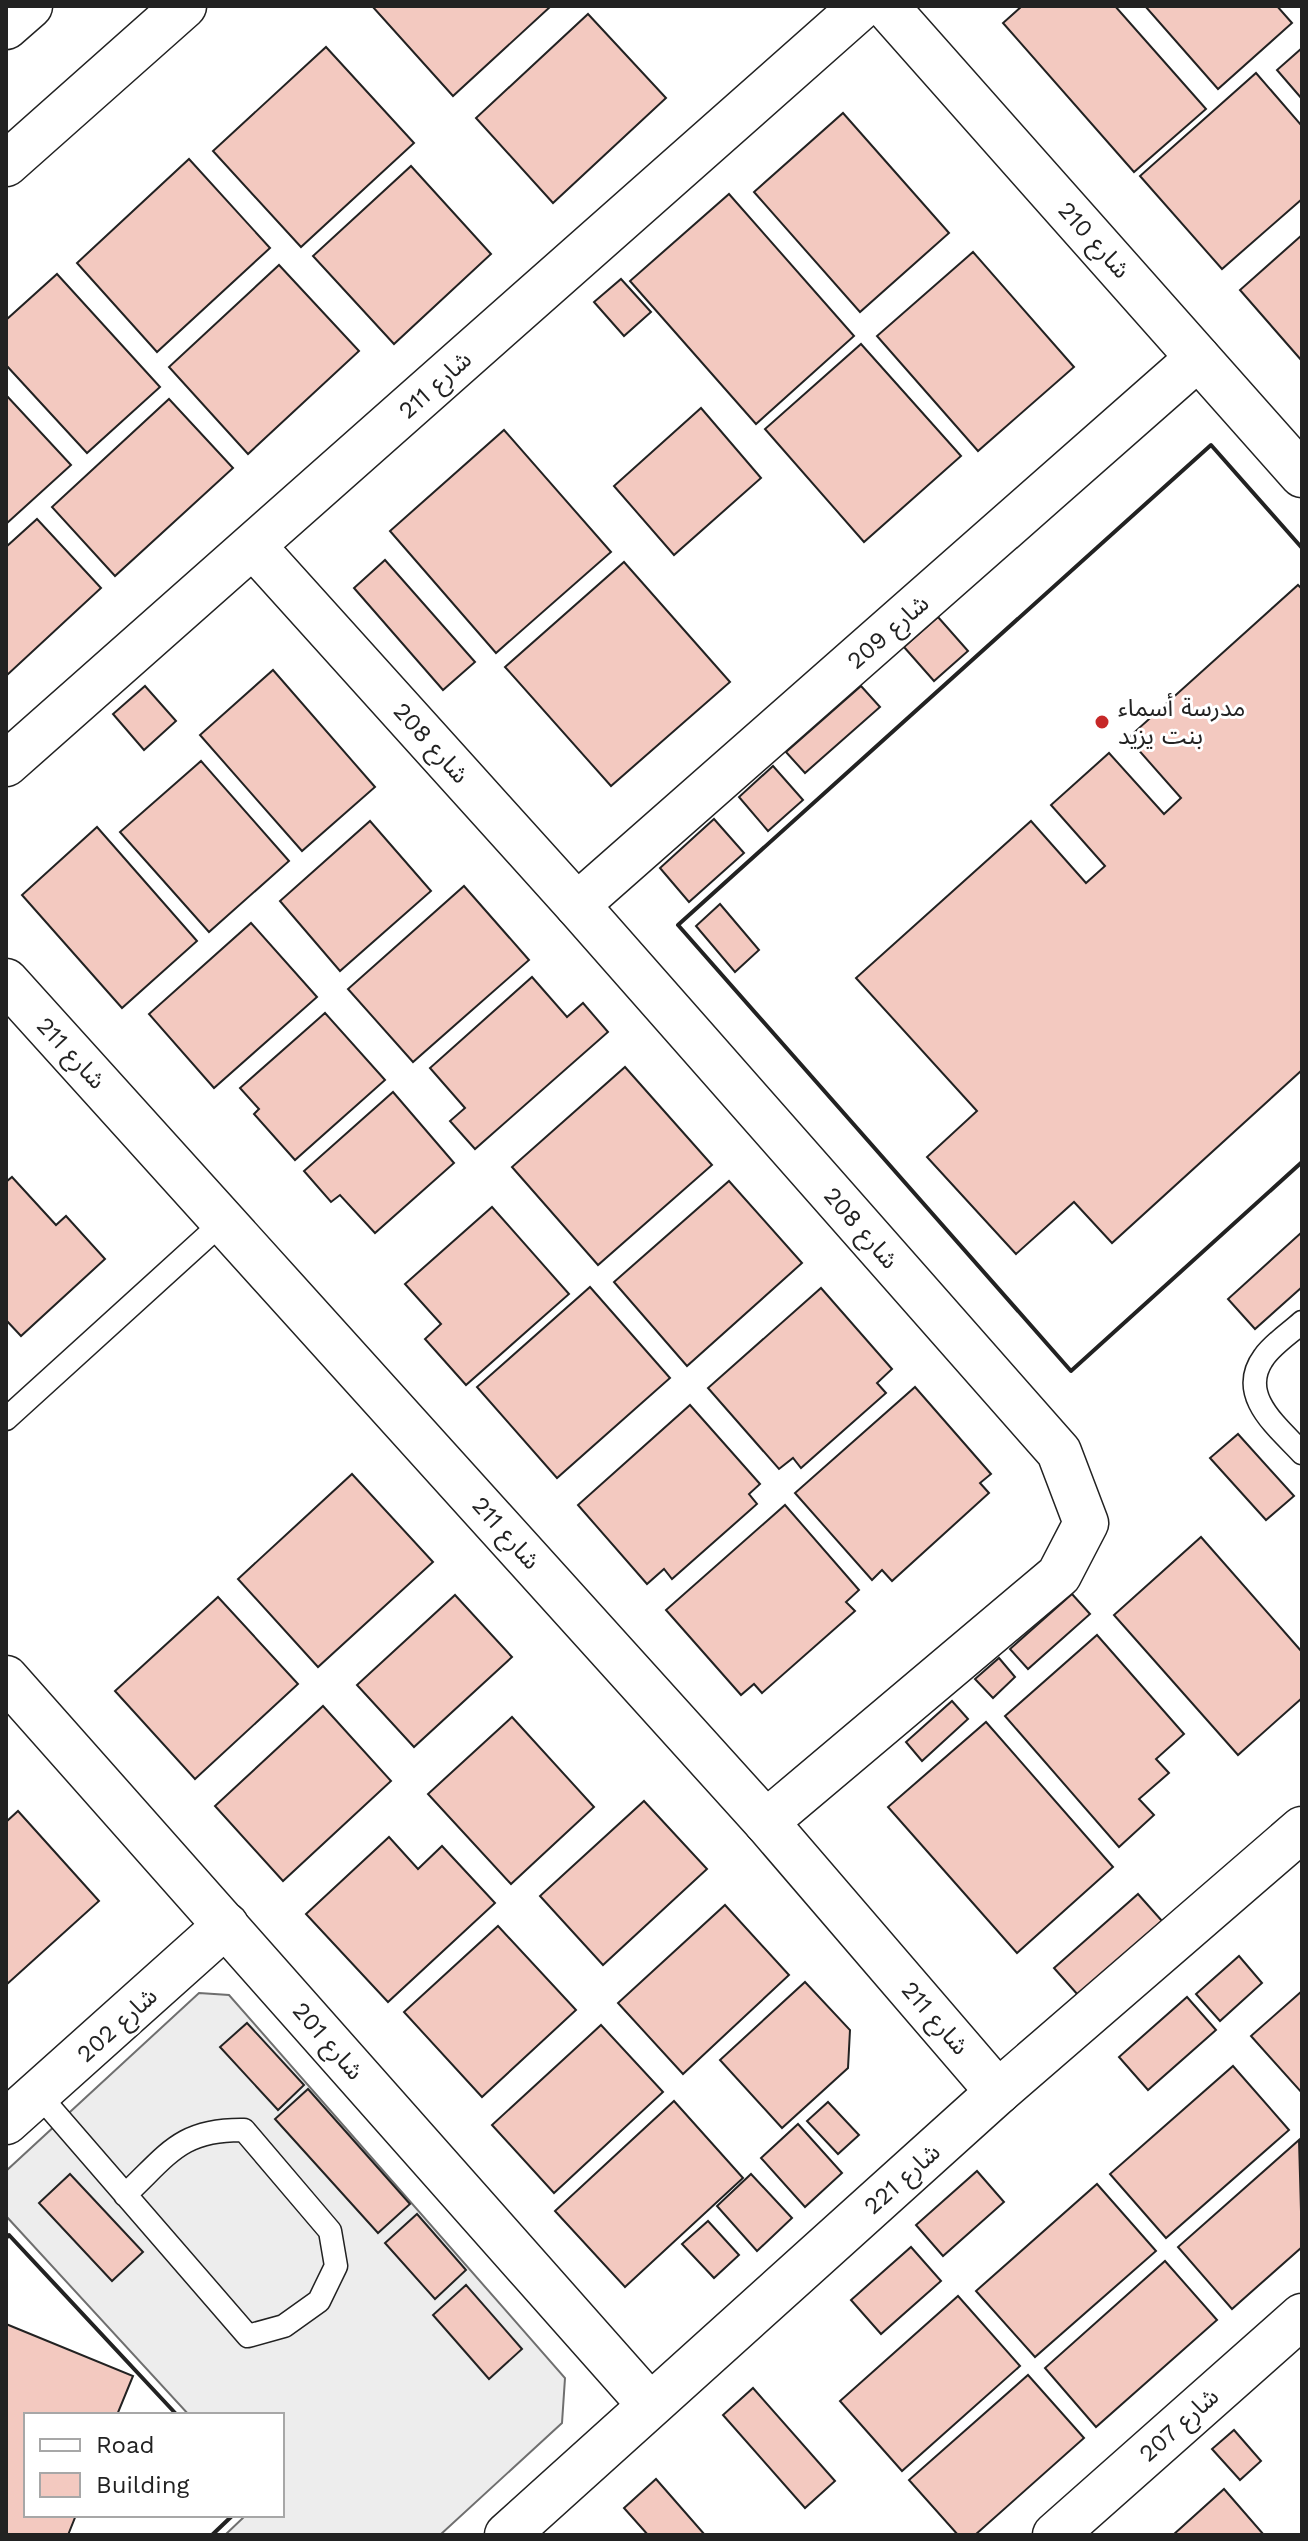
<svg xmlns="http://www.w3.org/2000/svg" width="1308" height="2541" viewBox="0 0 1308 2541" font-family="'Work Sans','Noto Sans Arabic',sans-serif">
<rect width="100%" height="100%" fill="#fff"/>
<!-- parking -->
<path fill="#ededed" stroke="#6f6f6f" stroke-width="2" d="M199 1993 229 1995 565 2378 562 2423 440 2535H225L246 2515H282V2415H189L6 2216V2171Z"/>
<!-- building -->
<g fill="#f3c9c0" stroke="#222" stroke-width="2">
<path d="M372 6H551L453 96Z"/>
<path d="M1022 6H1115L1206 109 1134 172 1003 23Z"/>
<path d="M1145 6H1277L1292 23 1218 89Z"/>
<path d="M588 14 666 98 553 203 476 118Z"/>
<path d="M326 47 414 143 301 247 213 151Z"/>
<path d="M1302 48V99L1277 70Z"/>
<path d="M1256 73 1302 126V199L1222 269 1140 176Z"/>
<path d="M843 113 949 233 860 312 754 192Z"/>
<path d="M189 159 270 248 157 352 77 263Z"/>
<path d="M411 166 491 254 394 344 313 256Z"/>
<path d="M729 194 854 336 756 424 630 281Z"/>
<path d="M1302 235V361L1240 290Z"/>
<path d="M973 252 1074 367 978 451 877 336Z"/>
<path d="M279 265 359 351 248 454 169 367Z"/>
<path d="M57 274 160 387 87 453 6 365V320Z"/>
<path d="M621 279 651 312 624 336 594 302Z"/>
<path d="M861 344 961 456 864 542 765 429Z"/>
<path d="M6 395 71 465 6 524Z"/>
<path d="M169 399 233 468 115 576 52 507Z"/>
<path d="M701 408 761 478 674 555 614 486Z"/>
<path d="M504 430 611 552 496 653 390 531Z"/>
<path d="M37 519 101 588 6 676V547Z"/>
<path d="M385 560 475 662 443 690 354 588Z"/>
<path d="M624 562 730 682 611 786 505 667Z"/>
<path d="M1298 585 1302 589V1070L1112 1243 1074 1202 1016 1254 927 1157 977 1111 856 978 1031 821 1086 883 1105 866 1051 805 1109 753 1164 814 1181 798 1128 738Z"/>
<path d="M938 617 968 651 934 681 904 647Z"/>
<path d="M273 670 375 787 302 851 200 735Z"/>
<path d="M145 686 176 721 144 750 113 714Z"/>
<path d="M861 686 880 707 805 773 786 752Z"/>
<path d="M201 761 289 861 209 932 120 832Z"/>
<path d="M773 766 803 800 768 831 739 797Z"/>
<path d="M714 819 744 853 689 902 660 868Z"/>
<path d="M370 821 431 891 340 971 280 901Z"/>
<path d="M97 827 197 941 122 1008 22 895Z"/>
<path d="M464 886 529 960 413 1062 348 989Z"/>
<path d="M720 904 759 950 735 972 696 926Z"/>
<path d="M251 923 317 997 214 1088 149 1014Z"/>
<path d="M532 977 567 1017 583 1003 608 1032 475 1149 450 1121 465 1108 430 1068Z"/>
<path d="M325 1013 385 1080 295 1160 254 1114 259 1109 240 1088Z"/>
<path d="M625 1067 712 1165 598 1265 512 1167Z"/>
<path d="M393 1092 454 1163 375 1233 340 1195 331 1202 304 1171Z"/>
<path d="M12 1177 56 1225 66 1216 105 1259 21 1336 6 1320V1182Z"/>
<path d="M729 1181 802 1263 687 1366 614 1282Z"/>
<path d="M492 1207 569 1294 466 1385 425 1339 441 1324 405 1284Z"/>
<path d="M1302 1232V1287L1255 1329 1228 1299Z"/>
<path d="M590 1287 670 1378 557 1478 477 1387Z"/>
<path d="M821 1288 892 1369 877 1383 886 1393 801 1468 793 1458 779 1469 708 1388Z"/>
<path d="M915 1387 991 1474 980 1483 989 1493 892 1581 882 1570 872 1580 795 1493Z"/>
<path d="M690 1405 760 1484 749 1494 757 1504 672 1579 664 1569 647 1584 578 1505Z"/>
<path d="M1238 1434 1294 1496 1266 1520 1210 1458Z"/>
<path d="M352 1474 433 1562 318 1667 238 1579Z"/>
<path d="M785 1505 859 1590 846 1602 855 1611 762 1693 754 1684 741 1695 666 1610Z"/>
<path d="M1201 1537 1302 1652V1698L1238 1755 1114 1615Z"/>
<path d="M1072 1594 1090 1614 1028 1669 1010 1649Z"/>
<path d="M455 1595 512 1657 414 1747 357 1685Z"/>
<path d="M218 1597 298 1684 195 1779 115 1691Z"/>
<path d="M1097 1635 1184 1734 1156 1759 1169 1773 1139 1799 1154 1815 1119 1847 1005 1716Z"/>
<path d="M999 1658 1015 1677 993 1698 975 1679Z"/>
<path d="M952 1701 968 1719 922 1761 906 1742Z"/>
<path d="M323 1706 391 1781 283 1881 215 1806Z"/>
<path d="M512 1717 594 1807 511 1884 428 1794Z"/>
<path d="M986 1722 1113 1867 1017 1953 888 1807Z"/>
<path d="M644 1801 707 1869 603 1965 540 1896Z"/>
<path d="M18 1811 99 1901 6 1985V1822Z"/>
<path d="M389 1837 418 1869 442 1846 495 1903 388 2002 306 1914Z"/>
<path d="M1138 1894 1162 1921 1078 1995 1054 1968Z"/>
<path d="M725 1905 789 1975 683 2074 618 2003Z"/>
<path d="M498 1926 576 2010 482 2097 404 2012Z"/>
<path d="M1239 1956 1262 1983 1220 2021 1196 1994Z"/>
<path d="M805 1982 850 2030 848 2068 782 2128 720 2060Z"/>
<path d="M1302 1991V2093L1251 2036Z"/>
<path d="M1187 1997 1216 2030 1148 2090 1119 2057Z"/>
<path d="M247 2023 304 2085 278 2110 220 2047Z"/>
<path d="M601 2025 663 2092 554 2193 492 2125Z"/>
<path d="M1233 2066 1289 2130 1166 2238 1110 2174Z"/>
<path d="M308 2089 410 2204 378 2233 275 2119Z"/>
<path d="M674 2101 743 2178 625 2287 555 2211Z"/>
<path d="M828 2102 859 2135 838 2154 807 2121Z"/>
<path d="M798 2124 842 2173 805 2207 761 2158Z"/>
<path d="M1299 2140 1302 2247 1232 2309 1178 2247Z"/>
<path d="M977 2171 1004 2202 943 2256 916 2225Z"/>
<path d="M70 2174 143 2252 112 2281 39 2203Z"/>
<path d="M751 2174 792 2218 757 2251 717 2206Z"/>
<path d="M1097 2184 1156 2251 1035 2357 976 2291Z"/>
<path d="M417 2214 466 2270 435 2299 385 2243Z"/>
<path d="M708 2221 739 2255 714 2278 682 2244Z"/>
<path d="M911 2247 941 2281 881 2334 851 2300Z"/>
<path d="M1165 2261 1217 2320 1096 2427 1045 2368Z"/>
<path d="M466 2285 522 2349 489 2379 433 2315Z"/>
<path d="M958 2296 1020 2366 902 2471 840 2401Z"/>
<path d="M6 2324 133 2376 117 2415H26V2515H76L68 2535H6Z"/>
<path d="M1028 2375 1084 2438 975 2535H958L909 2480Z"/>
<path d="M753 2388 835 2481 805 2508 723 2415Z"/>
<path d="M1234 2430 1261 2461 1240 2480 1212 2449Z"/>
<path d="M656 2479 705 2535H648L624 2508Z"/>
<path d="M1224 2489 1264 2535H1173Z"/>
</g>
<g fill="none" stroke-linecap="round" stroke-linejoin="round">
<!-- service casing -->
<g stroke="#222" stroke-width="25">
<g id="service">
<path d="M1302 1322C1290 1333 1273 1344 1264 1357 1236 1395 1278 1427 1302 1453"/>
<path d="M6 1419 225 1220"/>
<path d="M39 2095 248 2336 284 2326 319 2301 336 2266 330 2231 244 2130C180 2129 168 2155 125 2195"/>
</g>
</g>
<!-- minor casing -->
<g stroke="#222" stroke-width="47">
<g id="minor">
<path d="M886 6 1302 475"/>
<path d="M254 547 577 905 1059 1452 1086 1523 1059 1575 766 1822"/>
<path d="M6 764 862 6"/>
<path d="M577 905 1198 358"/>
<path d="M6 981 766 1822 998 2092"/>
<path d="M6 1678 650 2405"/>
<path d="M6 2122 226 1925"/>
<path d="M507 2535 998 2092 1302 1829"/>
<path d="M1055 2535 1302 2316"/>
</g>
</g>
<!-- tertiary casing -->
<g stroke="#222" stroke-width="47">
<g id="tertiary">
<path d="M6 27 30 6"/>
<path d="M6 164 184 6"/>
</g>
</g>
<!-- service -->
<use href="#service" stroke="#fff" stroke-width="22"/>
<!-- minor -->
<use href="#minor" stroke="#fff" stroke-width="44"/>
<!-- tertiary -->
<use href="#tertiary" stroke="#fff" stroke-width="44"/>
<!-- wall -->
<g stroke="#222" stroke-width="4">
<path d="M1302 548 1211 445 678 925 1071 1371 1302 1162"/>
<path d="M6 2238 9 2235 177 2415"/>
<path d="M212 2535 233 2515"/>
</g>
</g>
<!-- markers -->
<circle fill="#c62828" stroke="#fff" stroke-width="3" cx="1102" cy="722" r="8"/>
<g text-anchor="middle" stroke-width="6" stroke-linejoin="round" paint-order="stroke">
<!-- street labels -->
<g font-size="24" fill="#222" stroke="#fff">
<text transform="translate(1094 240) rotate(48)" y="8">شارع 210</text>
<text transform="translate(435 385) rotate(-42)" y="8">شارع 211</text>
<text transform="translate(888 632) rotate(-41)" y="8">شارع 209</text>
<text transform="translate(431 743) rotate(48)" y="8">شارع 208</text>
<text transform="translate(71 1053) rotate(47)" y="8">شارع 211</text>
<text transform="translate(861 1228) rotate(49)" y="8">شارع 208</text>
<text transform="translate(506 1533) rotate(48)" y="8">شارع 211</text>
<text transform="translate(935 2018) rotate(49)" y="8">شارع 211</text>
<text transform="translate(117 2025) rotate(-42)" y="8">شارع 202</text>
<text transform="translate(328 2041) rotate(49)" y="8">شارع 201</text>
<text transform="translate(902 2179) rotate(-42)" y="8">شارع 221</text>
<text transform="translate(1179 2425) rotate(-42)" y="8">شارع 207</text>
</g>
<!-- poi labels -->
<g font-size="24" fill="#222" stroke="#fff" text-anchor="start">
<text x="1118" y="716">مدرسة أسماء<tspan x="1118" dy="28">بنت يزيد</tspan></text>
</g>
</g>
<!-- border -->
<rect width="1308" height="2541" fill="none" stroke="#222222" stroke-width="16"/>
<!-- legend -->
<rect x="24" y="2413" width="260" height="104" fill="#ffffff" stroke="#a7a7a7" stroke-width="2"/>
<rect x="40" y="2439" width="40" height="12" fill="#ffffff" stroke="#a7a7a7" stroke-width="2"/>
<text x="96" y="2453" font-size="24" fill="#222222">Road</text>
<rect x="40" y="2473" width="40" height="24" fill="#f3c9c0" stroke="#a7a7a7" stroke-width="2"/>
<text x="96" y="2493" font-size="24" fill="#222222">Building</text>
</svg>
